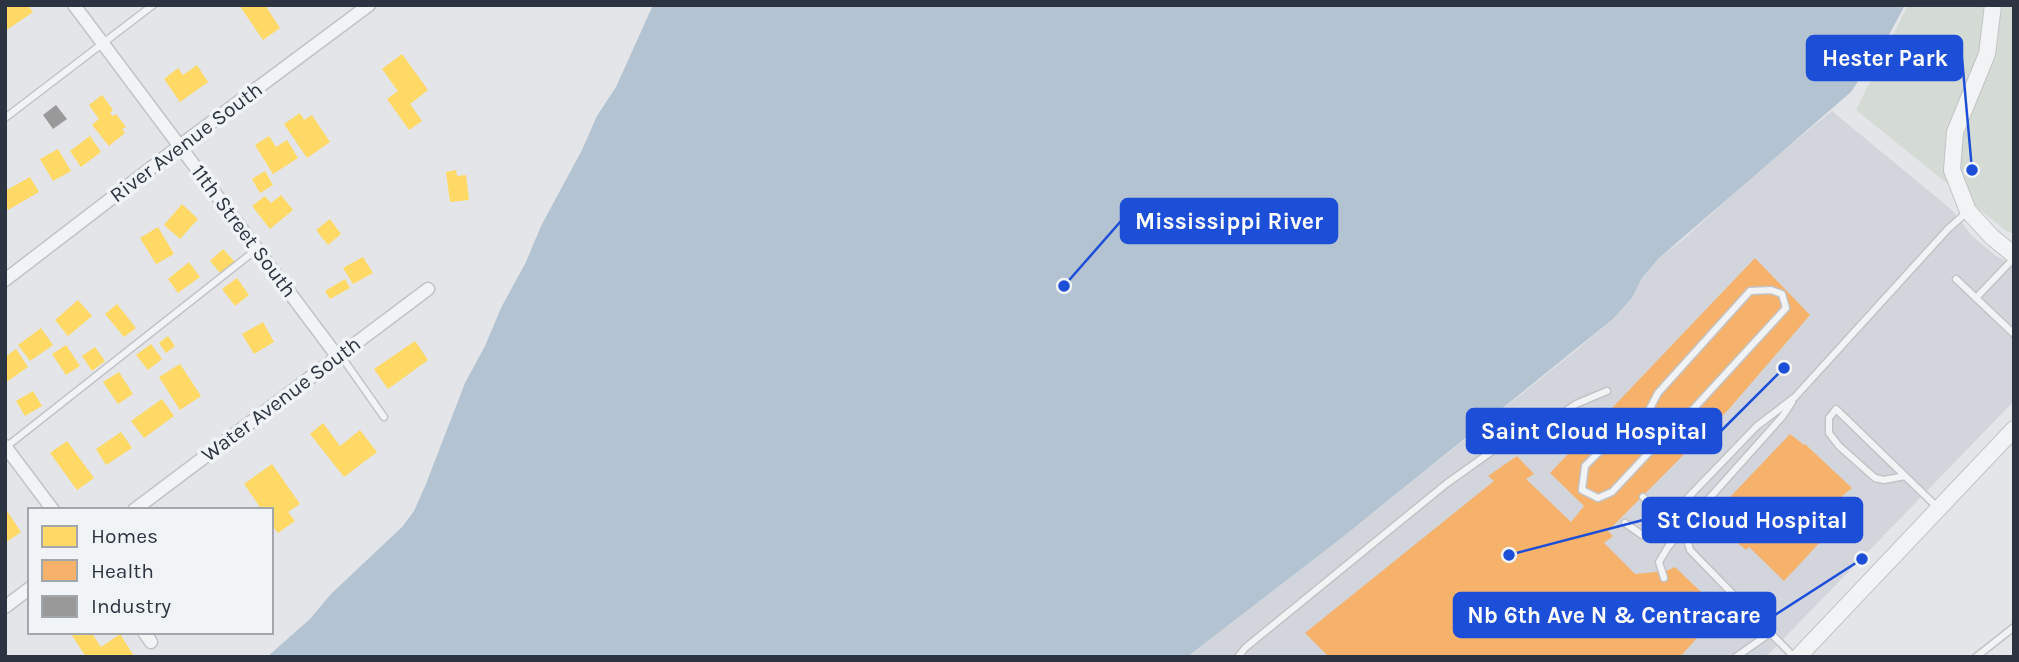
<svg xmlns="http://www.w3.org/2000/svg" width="2019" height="662" viewBox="0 0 2019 662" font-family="Karla,sans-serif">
<rect width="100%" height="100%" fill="#e3e5e8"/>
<!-- built -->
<path fill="#d2d5db" d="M1832 111 1953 211 1972 236 1996 256 2014 265V401L1766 657H1187L1339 540 1579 348 1613 319 1632 298 1642 278 1658 259 1684 239 1750 178Z"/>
<!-- green -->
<path fill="#d4dbd4" d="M1908 5H2014V234L2005 230 1856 110Z"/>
<!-- water -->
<path fill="#b3c3d1" d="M653 5H1905L1890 33 1851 92 1658 259 1642 278 1632 298 1613 319 1339 540 1187 657H267L310 619 331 594 403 526 414 511 426 484 465 383 485 346 501 308 526 262 541 226 582 150 597 116 616 87Z"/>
<!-- homes -->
<g fill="#ffd966">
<path d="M5 5H28L33 12 5 31Z"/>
<path d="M239 5H265L280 28 263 40Z"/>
<path d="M402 54 428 90 410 104 422 121 409 130 387 99 398 91 382 69Z"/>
<path d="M197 65 208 82 180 102 164 79 178 68 183 75Z"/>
<path d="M102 95 113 110 110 113 113 116 116 114 126 127 122 129 125 133 109 146 92 125 99 119 89 105Z"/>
<path d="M300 113 304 120 312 115 330 142 307 158 284 124Z"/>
<path d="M90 136 101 152 81 167 70 151Z"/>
<path d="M269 136 276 147 287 140 298 158 273 174 255 145Z"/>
<path d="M58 149 71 171 53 181 40 159Z"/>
<path d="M456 170 457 176 466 175 469 200 450 202 446 172Z"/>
<path d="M265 171 273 185 260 193 252 179Z"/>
<path d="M30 177 39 192 8 210 5 206V191Z"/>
<path d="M281 195 293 210 270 229 252 206 265 196 271 203Z"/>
<path d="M182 204 198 219 180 239 164 225Z"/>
<path d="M330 219 341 234 328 245 316 230Z"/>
<path d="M158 227 174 254 156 264 140 238Z"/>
<path d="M223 249 235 262 221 274 210 261Z"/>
<path d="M363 257 373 273 353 284 343 268Z"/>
<path d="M189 262 200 277 178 293 168 279Z"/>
<path d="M237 278 249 295 235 306 222 289Z"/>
<path d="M345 279 350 288 330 299 325 291Z"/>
<path d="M78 300 92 316 68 336 55 320Z"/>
<path d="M117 304 136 328 124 337 105 314Z"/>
<path d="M263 322 274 342 254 354 242 334Z"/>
<path d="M41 328 53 345 30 361 18 345Z"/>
<path d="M168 336 175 346 166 353 159 343Z"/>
<path d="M415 341 428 360 388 389 374 369Z"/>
<path d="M151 344 162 359 148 370 136 355Z"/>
<path d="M66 345 80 366 66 375 52 354Z"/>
<path d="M95 347 105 361 92 371 82 356Z"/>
<path d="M16 349 28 367 5 383V357Z"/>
<path d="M180 364 201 396 180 410 159 377Z"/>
<path d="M119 372 133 394 118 404 103 382Z"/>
<path d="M33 391 42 406 25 416 16 401Z"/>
<path d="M162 399 174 416 144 438 131 421Z"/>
<path d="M323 423 340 446 360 430 377 452 344 477 310 434Z"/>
<path d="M121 432 132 448 106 465 96 449Z"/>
<path d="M67 441 94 478 77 490 50 453Z"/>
<path d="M272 464 300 504 288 512 295 521 278 533 271 524V510H262L244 484Z"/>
<path d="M5 508 21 532 5 543Z"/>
<path d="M73 632H91L101 647 120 634 134 656 86 657 71 634Z"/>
</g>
<!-- health -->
<g fill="#f6b26b">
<path d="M1755 258 1810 315 1729 409 1608 531 1613 536 1604 543 1635 574 1666 571 1675 567 1721 611 1680 657H1329L1305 633 1494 481 1488 476 1517 456 1534 474 1526 479 1571 522 1584 506 1550 473Z"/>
<path d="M1790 434 1804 445 1805 444 1852 488 1842 496 1841 500 1850 510 1784 581 1749 547 1746 550 1734 540 1737 535 1714 514Z"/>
</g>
<!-- industry -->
<path fill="#999" d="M56 105 67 119 53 129 43 115Z"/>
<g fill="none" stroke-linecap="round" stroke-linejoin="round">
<!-- service casing -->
<g stroke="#c1c3c6" stroke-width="9">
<g id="service">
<path d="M5 118 153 5"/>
<path d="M1956 279 2014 334"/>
<path d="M1976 298 2014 258"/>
<path d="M341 356 384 417"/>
<path d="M1792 402 1782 417 1689 521 1685 533 1690 550 1794 657"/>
<path d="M1620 431 1585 466 1582 490 1598 498 1612 492 1656 445 1647 414 1658 393 1750 291 1771 290 1782 294 1786 308 1685 418"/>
<path d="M6 447 257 249"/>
<path d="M1905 476 1884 480 1875 478 1839 446 1829 433V418L1836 409 1937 507"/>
<path d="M1643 497 1671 524 1677 536"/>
<path d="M1676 510 1757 426 1795 397 1948 229 1967 212"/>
<path d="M1625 523 1642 535 1661 527"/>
<path d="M1664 578 1659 562 1668 547 1685 526"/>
<path d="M1708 626C1731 633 1734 630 1751 614"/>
<path d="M1238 657 1245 648 1446 484 1495 449 1532 434 1576 404 1607 391"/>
<path d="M1736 657 1770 633"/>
<path d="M1976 657 2014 627"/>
</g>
</g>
<!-- minor casing -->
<g stroke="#c1c3c6" stroke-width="15">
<g id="minor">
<path d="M74 5 337 356"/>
<path d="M5 280 181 145 369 5"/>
<path d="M5 446 53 510"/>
<path d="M134 510 428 289"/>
<path d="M5 607 30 588"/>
<path d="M144 632 151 642"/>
</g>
</g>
<!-- tertiary casing -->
<g stroke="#c1c3c6" stroke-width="18">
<g id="tertiary">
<path d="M1993 5 1987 54 1955 132 1952 170 1968 211 1992 237 2014 255"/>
<path d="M1798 657 2014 429"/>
</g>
</g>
<!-- service -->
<use href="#service" stroke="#f2f3f5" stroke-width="6"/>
<!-- minor -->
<use href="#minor" stroke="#f2f3f5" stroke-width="12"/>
<!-- tertiary -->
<use href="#tertiary" stroke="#f2f3f5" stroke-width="16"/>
</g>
<g text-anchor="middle" stroke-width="7" stroke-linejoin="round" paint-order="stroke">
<!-- street labels -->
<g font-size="21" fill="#2b3440" stroke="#f1f4f7">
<text transform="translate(186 142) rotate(-37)" y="7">River Avenue South</text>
<text transform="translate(244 231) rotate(53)" y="7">11th Street South</text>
<text transform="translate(281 399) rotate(-37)" y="7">Water Avenue South</text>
</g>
</g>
<!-- callouts -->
<path fill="none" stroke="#1d4ed8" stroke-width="2.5" d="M1972 170L1962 58M1064 286L1121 221M1784 368L1721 431M1509 555L1643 520M1862 559L1775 615"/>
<g fill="#1d4ed8" stroke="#f1f4f7" stroke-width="2.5">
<circle cx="1972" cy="170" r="7"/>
<circle cx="1064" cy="286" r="7"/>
<circle cx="1784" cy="368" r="7"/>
<circle cx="1509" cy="555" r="7"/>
<circle cx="1862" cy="559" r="7"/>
</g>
<g fill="#1d4ed8" stroke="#1d4ed8" stroke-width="2.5">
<rect x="1807" y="36" width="155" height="44" rx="7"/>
<rect x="1121" y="199" width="216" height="44" rx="7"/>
<rect x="1467" y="409" width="254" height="44" rx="7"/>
<rect x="1643" y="498" width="219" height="44" rx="7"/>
<rect x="1454" y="593" width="321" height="44" rx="7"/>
</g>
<g font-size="23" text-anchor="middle" font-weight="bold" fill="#fff">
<text x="1885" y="66">Hester Park</text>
<text x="1229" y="229">Mississippi River</text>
<text x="1594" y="439">Saint Cloud Hospital</text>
<text x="1752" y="528">St Cloud Hospital</text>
<text x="1614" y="623">Nb 6th Ave N &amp; Centracare</text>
</g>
<!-- border -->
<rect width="2019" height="662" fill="none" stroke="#2b3440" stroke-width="14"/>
<!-- legend -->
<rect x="28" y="508" width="245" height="126" fill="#f1f4f7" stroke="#a2a7ae" stroke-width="2"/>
<rect x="42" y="526" width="35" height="21" fill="#ffd966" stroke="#a2a7ae" stroke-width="2"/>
<text x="91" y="543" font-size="21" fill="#2b3440">Homes</text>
<rect x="42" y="560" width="35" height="21" fill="#f6b26b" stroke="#a2a7ae" stroke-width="2"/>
<text x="91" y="578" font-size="21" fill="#2b3440">Health</text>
<rect x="42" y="596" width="35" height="21" fill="#999999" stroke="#a2a7ae" stroke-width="2"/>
<text x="91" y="613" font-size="21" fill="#2b3440">Industry</text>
</svg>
